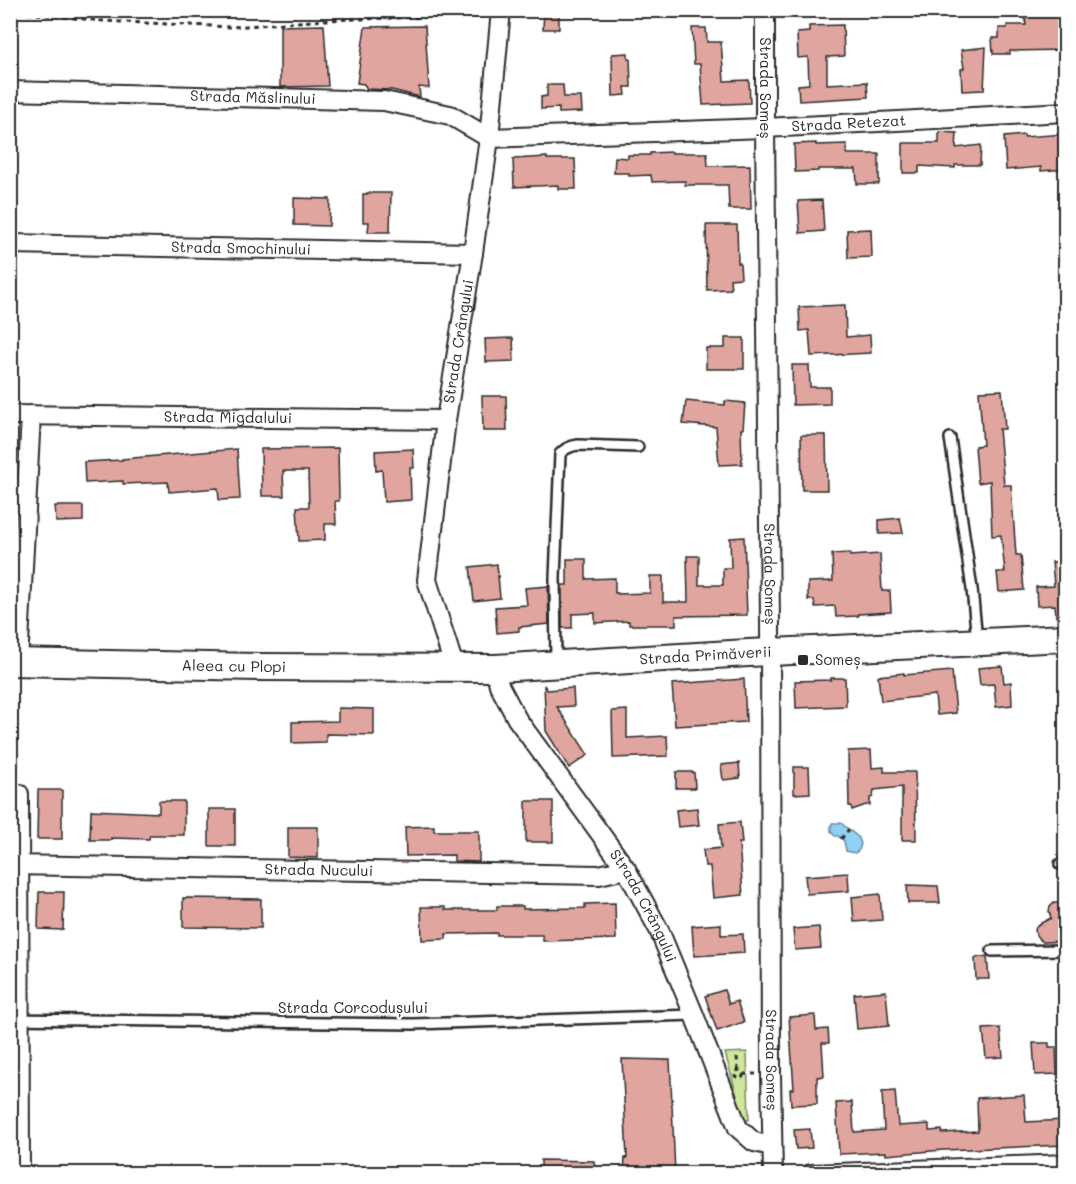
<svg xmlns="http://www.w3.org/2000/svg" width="1076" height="1184" viewBox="0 0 1076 1184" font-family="Mali,sans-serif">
<rect width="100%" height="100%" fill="#fff"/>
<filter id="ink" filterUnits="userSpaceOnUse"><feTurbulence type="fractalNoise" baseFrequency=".0167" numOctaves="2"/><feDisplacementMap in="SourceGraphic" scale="12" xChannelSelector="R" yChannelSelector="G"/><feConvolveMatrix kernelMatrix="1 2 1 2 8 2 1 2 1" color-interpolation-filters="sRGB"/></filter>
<g filter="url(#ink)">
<!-- green -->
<path fill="#cfe79c" stroke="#7d8964" stroke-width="1.5" d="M747 1052 749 1120 744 1121 725 1053Z"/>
<!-- water -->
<path fill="#91d1f3" stroke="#688fa3" stroke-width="1.5" d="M832 823H841L859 838 861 844 859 850 855 853 846 851 844 841 838 836H835C830 832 830 829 832 823Z"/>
<!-- building -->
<g fill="#e0a59f" stroke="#2b2b2b" stroke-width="1.5">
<path d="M544 10H559V29H543Z"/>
<path d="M1024 10H1058L1060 36H1065V50L1010 51V54H993L992 38H999V28H1007V25H1026Z"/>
<path d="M324 25 328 86 280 87V26Z"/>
<path d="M843 25 844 56 827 57V84L867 82 868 97 799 101 798 85 809 84 808 57 798 58 797 33 809 32V26Z"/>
<path d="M425 26 429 88 419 87 420 97 392 90 367 89 364 84 357 83 365 27Z"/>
<path d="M692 28H706L707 42H721L724 81 749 80 750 103 703 105 700 64H694Z"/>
<path d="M986 47 984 90 962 91 961 69 964 68 961 50Z"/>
<path d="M628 53V59H630L631 87H625L626 95 613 96 612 54Z"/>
<path d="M547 85H563L564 97H581L582 112 559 113V108L541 109V97L547 96Z"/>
<path d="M939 132 957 133 956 148 981 145 980 165H955V168L919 166V173H903V143H939Z"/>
<path d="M1065 134V169L1041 171V167L1006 170 1004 137 1024 135V137Z"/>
<path d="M816 143V145L847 144V154H879V184H857L856 169H818V171L795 172 794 144Z"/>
<path d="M672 152V153H707L708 166 750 165 751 209H729L728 185H685V181L652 182 651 175 629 176V173H614L615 157 628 158V155H650V153Z"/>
<path d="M547 157V159H575L576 189H558V185L514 187 513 159Z"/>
<path d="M367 193H391L390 232H368L369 222H363V194H367Z"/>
<path d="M294 198 330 199 329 226 294 225Z"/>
<path d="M822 200 824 231 800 233 798 201Z"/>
<path d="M706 225H737L738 263H740L741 278 730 279 731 289 707 290Z"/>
<path d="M871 229 872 257 848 258 847 230Z"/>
<path d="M845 305 846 337 870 335 871 353 811 356 809 330 800 331 799 307Z"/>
<path d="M513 338 514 361 486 362 485 339Z"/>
<path d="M725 338H744V369H706V348H725Z"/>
<path d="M792 365H809L810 387H830V404L793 405Z"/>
<path d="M1002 390 1005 429H999L1004 485H1011L1016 555H1021L1024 590 999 592 997 572H1005L1001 535 992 536 990 481 978 483 975 446 983 445 979 391Z"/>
<path d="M482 396H506L507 431H483Z"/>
<path d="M686 401 725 405V401L745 403 743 429H741L742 464 719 465 716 427 683 424Z"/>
<path d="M801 435H826L827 490H802Z"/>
<path d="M338 448 339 501H335L336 524H325V540L299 541 297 507H309L308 471H283L284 496H262L261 449Z"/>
<path d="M237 449 240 499 219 500 218 488 169 492 168 482 123 484V481L85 483 84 462 122 460V459Z"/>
<path d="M413 449 414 468H410L411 500 384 502 382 470 376 471 375 451Z"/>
<path d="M55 506H83V521L56 522Z"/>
<path d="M900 518 903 533 879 534V520Z"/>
<path d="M744 537 747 615 676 616V625H629V621L595 623V613L572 614V628H562V585H567V559H586V579L615 578V593H618V594L650 593V576H663V602H688L687 556H699V585H723V568H731L730 538Z"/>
<path d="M850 553V556L880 554 882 591H890L891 612 858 614V616L836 617 835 606 815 607 814 600H808V582L833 581 832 554Z"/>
<path d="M1065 561V616L1056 617 1055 605 1037 606 1036 587 1054 586 1052 562Z"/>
<path d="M497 564 500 598 474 601 470 567Z"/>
<path d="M548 586 549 624 519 627V631L497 633 495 607 527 605 525 588Z"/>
<path d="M1002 666 1004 683 1011 682 1012 705 996 707 994 684 980 685 978 668Z"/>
<path d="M952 671 956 713 937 715 935 695 881 701 878 676 904 673V675Z"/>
<path d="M831 678H845L846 706 796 708 795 681 831 680Z"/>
<path d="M744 679 746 722 675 726 672 684Z"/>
<path d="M544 685 547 690 573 688 574 706 557 707 588 755 569 768 546 731Z"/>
<path d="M338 708 374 709V735L326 734V742L292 743V722L338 721Z"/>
<path d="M627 710V738L667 736 668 756 613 758 612 711Z"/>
<path d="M871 750 872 768 884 767V772H915L916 840H902V787L874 790 873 797 870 798V805H866L852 810 851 806H849L848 751Z"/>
<path d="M739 763 740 778 723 780 721 765Z"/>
<path d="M794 767H809L810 793 794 794Z"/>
<path d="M676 772H694L695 788H676Z"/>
<path d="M38 790H62V839H37Z"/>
<path d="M159 801H184V835H150L149 839 111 838V840H90L91 810 159 813Z"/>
<rect x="526" y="801" width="27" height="41"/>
<path d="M697 808 699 825 678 827 676 810Z"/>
<rect x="209" y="809" width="26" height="37"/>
<path d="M740 822 742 843H739L743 895 713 898 710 866H705L703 850 721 848 719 824Z"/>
<path d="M434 826V831H479V862L454 861V855L406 856 405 827Z"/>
<path d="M288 827H318V858L288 857Z"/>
<path d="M848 873 849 891 807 894 805 876Z"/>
<path d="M907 885 938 886 940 903H908Z"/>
<path d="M39 892H64L63 930 38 929Z"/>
<path d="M880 894 882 920 854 922 852 897Z"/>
<path d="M183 898 261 899V928L183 927Z"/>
<path d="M615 903 616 939 543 941 542 935H497V933L446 934V939L422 940 421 907H445V910H497V906H523V909L585 908V904Z"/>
<path d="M1054 903H1065V941L1043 942 1039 939 1036 935 1035 930 1037 925 1051 918 1049 911 1050 907Z"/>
<path d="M721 924V935L743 934 744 953 694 956 692 926Z"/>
<path d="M819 927 821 948 795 950 793 929Z"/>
<path d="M987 956 989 979H976L975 958Z"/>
<path d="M724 990 729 1004 737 1001 744 1022 717 1031 705 996Z"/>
<path d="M886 991 889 1026 857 1029 854 994Z"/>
<path d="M815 1015 816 1030 828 1029 829 1043H822L824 1076 817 1077V1104L791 1105 790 1089H794L789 1017Z"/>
<path d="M1000 1028 1003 1057 986 1058 983 1029Z"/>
<path d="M1033 1043H1049V1047H1056L1057 1074 1035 1075Z"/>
<path d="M622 1059 670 1060 675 1173H624L625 1158H627Z"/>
<path d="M895 1091 898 1126 929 1124V1131L942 1130V1133L978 1131 977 1098 1024 1095 1026 1122 1064 1120 1065 1145 943 1150 886 1155V1152L839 1154 836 1103 852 1102 854 1132 884 1130 882 1092Z"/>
<path d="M810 1129 812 1148 796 1149 794 1130Z"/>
<path d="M541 1160 594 1161 595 1173H541Z"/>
</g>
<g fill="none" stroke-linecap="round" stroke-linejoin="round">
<!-- lane casing -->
<g stroke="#2b2b2b" stroke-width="14">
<g id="lane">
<path d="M950 438 972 589 977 640"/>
<path d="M556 662 555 578 560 454C565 448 570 446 578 445L638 447"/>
<path d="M1060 864H1066"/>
<path d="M992 951 1066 950"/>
<path d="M10 1019 413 1024 694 1015"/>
</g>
</g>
<!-- street casing -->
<g stroke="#2b2b2b" stroke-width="22">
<g id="street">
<path id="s1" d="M765 10V128L770 623 771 1074 773 1174"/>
<path id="s2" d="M10 91 384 101 450 115 489 138"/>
<path id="s3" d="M489 138 765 128 1066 112"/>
<path id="s4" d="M10 244 473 253"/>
<path id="s5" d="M10 415 446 420"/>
<path d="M18 663 31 415"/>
<path id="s6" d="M495 668 499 685 517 719 626 869 659 930 694 1015 738 1128 754 1142 772 1146"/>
<path id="s7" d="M455 669 427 580 446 420 473 253 489 138 501 10"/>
<path d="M19 794 20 1174"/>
<path id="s8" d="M10 865 599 875 626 869"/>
<path d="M811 1174 1066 1164"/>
</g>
</g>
<!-- secondary casing -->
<g stroke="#2b2b2b" stroke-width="30">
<g id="secondary">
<path id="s9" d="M10 662 258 667 495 668 748 653 1066 638"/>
</g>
</g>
<!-- path -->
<g stroke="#2b2b2b" stroke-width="3" stroke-dasharray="4.5 4.5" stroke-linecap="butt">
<path d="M10 11 103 21 232 27 325 20 455 16 471 10"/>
<path d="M841 839 849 829"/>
<path d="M737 1057 738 1070"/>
<path d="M744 1074 742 1078 740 1079 735 1076V1072L738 1070 742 1071 744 1074H756"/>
</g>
<!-- lane -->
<use href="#lane" stroke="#fff" stroke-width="9"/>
<!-- street -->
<use href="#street" stroke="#fff" stroke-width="18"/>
<!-- secondary -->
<use href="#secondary" stroke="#fff" stroke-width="26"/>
</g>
</g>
<!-- markers -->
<rect fill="#2b2b2b" stroke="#fff" stroke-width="2" x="797" y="654" width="12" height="12" rx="3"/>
<g text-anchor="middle" stroke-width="4.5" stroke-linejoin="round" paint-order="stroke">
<!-- street labels -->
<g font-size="15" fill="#2b2b2b" stroke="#fff">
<text dy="5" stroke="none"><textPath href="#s1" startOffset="78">Strada Someș</textPath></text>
<text dy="5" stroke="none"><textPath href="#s2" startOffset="243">Strada Măslinului</textPath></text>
<text dy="5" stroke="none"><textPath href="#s3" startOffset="360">Strada Retezat</textPath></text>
<text dy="5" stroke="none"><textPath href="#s4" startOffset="231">Strada Smochinului</textPath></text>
<text dy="5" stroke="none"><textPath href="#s7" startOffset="334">Strada Crângului</textPath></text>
<text dy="5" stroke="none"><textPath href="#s5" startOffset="218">Strada Migdalului</textPath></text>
<text dy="5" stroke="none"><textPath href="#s1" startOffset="564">Strada Someș</textPath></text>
<text dy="5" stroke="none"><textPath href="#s9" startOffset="696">Strada Primăverii</textPath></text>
<text dy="5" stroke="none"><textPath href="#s9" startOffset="224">Aleea cu Plopi</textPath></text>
<text dy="5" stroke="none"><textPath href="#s8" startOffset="309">Strada Nucului</textPath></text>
<text dy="5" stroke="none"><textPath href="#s6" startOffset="282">Strada Crângului</textPath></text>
<text x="353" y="1013">Strada Corcodușului</text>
<text dy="5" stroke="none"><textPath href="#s1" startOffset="1050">Strada Someș</textPath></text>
</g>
<!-- poi labels -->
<g font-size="15" fill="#2b2b2b" stroke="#fff" text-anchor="start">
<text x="815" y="665">Someș</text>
</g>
</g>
<!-- margin -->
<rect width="1076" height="1184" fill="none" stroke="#fff" stroke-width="36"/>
<rect x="18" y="18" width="1040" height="1148" fill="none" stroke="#2b2b2b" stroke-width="2" filter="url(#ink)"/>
</svg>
